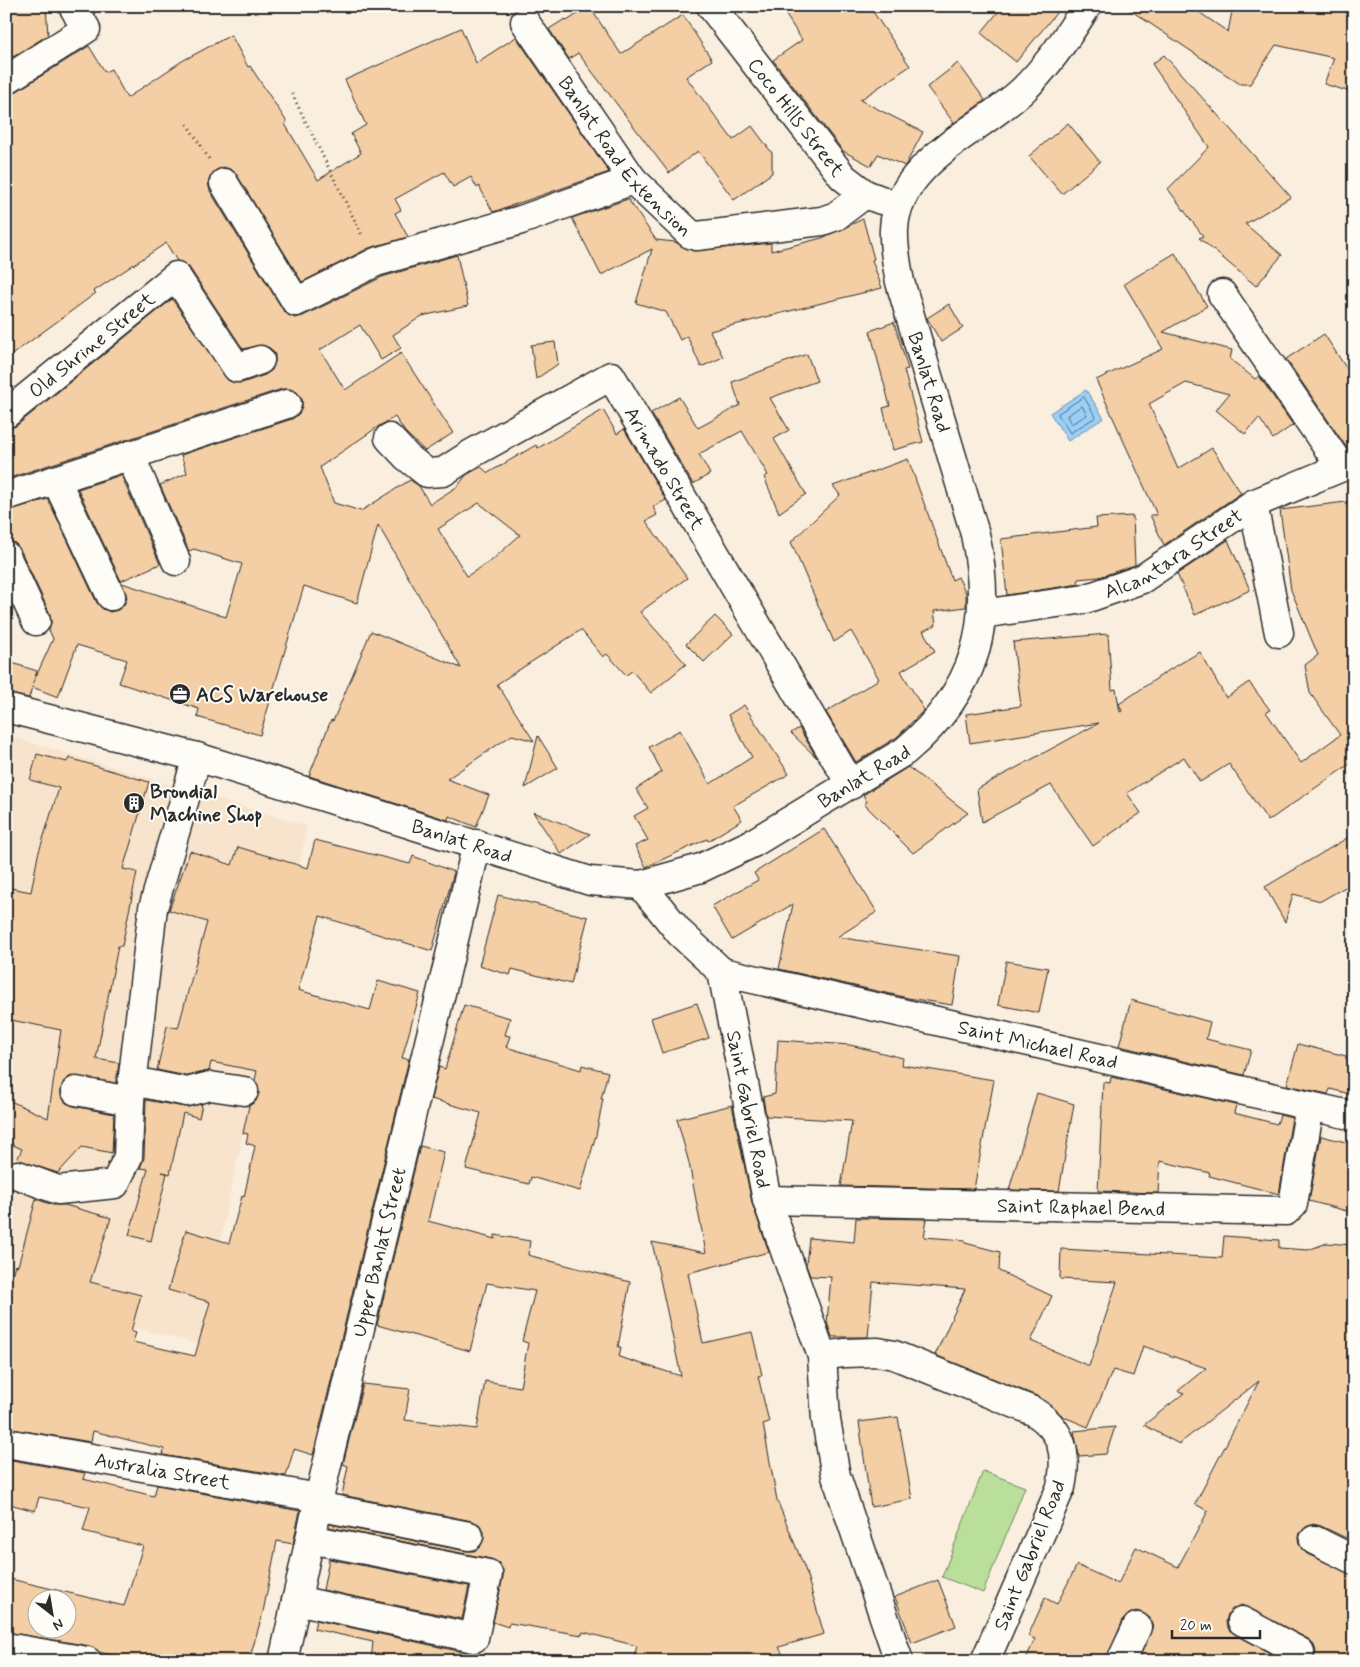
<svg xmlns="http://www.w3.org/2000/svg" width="1360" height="1667" viewBox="0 0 1360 1667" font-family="Mynerve,sans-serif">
<rect width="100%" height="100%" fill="#faeede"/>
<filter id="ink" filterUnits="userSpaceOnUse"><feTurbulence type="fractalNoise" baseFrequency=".02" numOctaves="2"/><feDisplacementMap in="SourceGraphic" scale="10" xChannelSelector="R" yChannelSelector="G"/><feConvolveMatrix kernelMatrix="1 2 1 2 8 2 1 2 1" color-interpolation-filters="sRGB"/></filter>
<g filter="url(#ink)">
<!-- built -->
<path fill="#f8e4cd" d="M6 735 307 826 199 1344 6 1295Z"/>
<!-- green -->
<path fill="#badf9a" stroke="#728562" d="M983 1471 1025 1487 983 1593 942 1577Z"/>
<!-- water -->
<path fill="#9acff8" stroke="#6e8da6" d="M1086 390 1104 418 1068 441 1050 413Z"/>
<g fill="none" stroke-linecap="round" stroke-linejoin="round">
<!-- shore -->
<g stroke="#576d7d" stroke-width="1">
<path d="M1084 397 1096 417 1070 433 1058 414Z"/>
<path d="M1082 406 1087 415 1071 424 1067 416Z"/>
</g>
</g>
<!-- building -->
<g fill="#f4cea4" stroke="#2b2b2b" fill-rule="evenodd">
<path d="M6 6H46L48 35 6 61Z"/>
<path d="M589 6 621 54 683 15 712 60 686 77 733 140 752 126 772 153V173L734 200 698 151 669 173 578 53 569 59 549 29 565 19 567 21Z"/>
<path d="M780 6H869L910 66 860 100 923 132 905 166 878 154 871 166 843 151 773 60 802 40Z"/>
<path d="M1003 6H1062L1016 62 981 33Z"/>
<path d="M1124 6H1190L1228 32 1233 6H1354V93L1324 84 1334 58 1276 45 1250 84H1240Z"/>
<path d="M461 28 476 63 516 37 609 172 493 212 479 186 477 188 471 177 453 187 444 172 395 199 401 210 395 213 408 237 369 248 302 282 237 175 232 170 224 167 216 170 211 175 208 183 210 191 283 310 288 315 295 318 303 316 382 277 457 255 468 306 422 316 393 335 401 348 381 360 360 325 320 350 345 390 401 353 453 433 425 451 405 432 395 417 379 426 320 467 334 503 361 511 410 480 419 486 430 504 458 486 466 475 481 467 488 473 536 445 538 448 603 410 617 434 624 429 666 500 653 507 657 515 646 521 687 578 640 612 686 664 651 693 632 671 626 675 607 654 603 657 581 630 497 684 534 741 512 735 447 779 489 795 476 827 449 816 448 820 309 776 331 720 333 721 371 631 461 668 378 525 357 603 304 586 260 735 197 717 199 709 119 683 127 660 77 645 58 697 32 687 29 698 6 693V661L37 671 33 683 53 639 49 630 51 623 50 614 20 549 15 543 6 540V511L48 499 97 603 103 609 110 612 118 610 124 605 127 597 122 583 226 617 242 564 194 549 189 551 160 485 187 473 181 455 292 419 299 414 302 407V399L297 392 290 389H282L6 479V429L16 426 172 299 229 381 242 383 265 375 272 370 275 362V354L271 349 263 345 243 349 189 267 177 261 166 243 94 291 96 293 6 359V96L14 93 89 46 105 72 111 69 127 98 182 61 231 35 248 67 250 66 287 122 285 124 318 180 361 153 351 134 366 125 345 80ZM479 503 520 535 491 561 467 576 438 529Z"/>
<path d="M1164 55 1291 197 1245 224 1282 255 1256 286 1199 238 1203 236 1168 189 1209 147 1152 64Z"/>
<path d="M958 63 985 100 954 123 927 87Z"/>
<path d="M1068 123 1100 162 1062 194 1029 156Z"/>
<path d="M628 199 656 240 675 242 693 251 771 243V251L822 238 863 219 874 259 872 260 882 288 710 331 723 357 701 367 687 336 680 340 666 312 636 303 652 249 601 275 572 218Z"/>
<path d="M1175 253 1207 306 1163 332 1232 350 1230 359 1255 379 1259 376 1293 425 1273 439 1259 418 1245 434 1216 410 1229 394 1186 383 1149 404 1178 469 1212 448 1241 493 1164 545 1150 515H1157L1096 380 1163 349 1124 284Z"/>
<path d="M949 304 963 328 941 342 927 318Z"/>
<path d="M894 322 908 369 904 370 923 442 893 450 883 408 890 406 870 331Z"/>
<path d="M1324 334 1354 380V447L1347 448 1286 359Z"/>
<path d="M555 342 558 364 536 379 531 345Z"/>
<path d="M807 354 817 381 770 398 789 430 774 439 806 494 779 513 764 477 768 475 742 431 699 454 710 474 693 484 651 413 679 397 698 428 740 405 732 382Z"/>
<path d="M908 459 952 580 958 577 966 593V607L934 611 936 625 923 631 935 651 901 671 924 710 897 737 856 762 826 712 879 679 851 631 834 642 791 542 840 495 833 486Z"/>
<path d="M121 475 160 564 121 581 78 489Z"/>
<path d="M1354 501V761L1268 821 1229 764 1200 782 1184 757 1127 793 1141 813 1093 846 1051 785 982 822 977 789 1099 723 970 743 966 714 1021 706 1013 642 1108 634 1112 690 1116 689 1120 712 1122 711 1119 704 1169 670 1200 652 1226 698 1249 682 1270 710 1266 712 1301 763 1340 735 1310 693 1305 665 1318 655 1291 590 1280 510Z"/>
<path d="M1133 516 1135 565 1099 577 1078 579 1079 584 1007 595 1001 539 1097 527 1096 518Z"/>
<path d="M1228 540 1250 590 1195 615 1177 574Z"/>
<path d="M715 616 733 634 704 662 686 644Z"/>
<path d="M744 705 789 774 733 806 742 820 708 841 707 839 646 867 635 846 648 840 634 816 648 808 636 789 662 772 649 747 680 730 710 784 752 757 728 715Z"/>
<path d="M799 728 817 758 791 733Z"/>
<path d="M538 736 558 768 525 788Z"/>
<path d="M37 754 67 762 69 758 149 782 123 869 137 872 122 946H118L96 1059 119 1063 116 1083 71 1076 64 1081 61 1089V1096L66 1103 73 1106 114 1114 112 1153 82 1147 58 1173 17 1160 22 1149 6 1142V1099L48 1118 61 1030 6 1019V887L31 892 38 855 59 788 30 780Z"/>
<path d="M908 767 968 813 913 853 864 804 867 802 863 795Z"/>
<path d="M533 812 590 834 561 854Z"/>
<path d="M824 829 877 912 837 937 960 956 952 1005 908 998 779 969 793 904 732 940 712 906 758 880 754 873Z"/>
<path d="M1354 834V882L1321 901 1293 894 1285 922 1265 887Z"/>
<path d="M315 840 410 864 413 856 454 872 432 951 320 916 298 990 370 1010 378 981 420 993 402 1058 409 1059 313 1455 294 1449 286 1476 163 1455 164 1449 93 1431 91 1442 6 1428V1293L15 1265 18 1266 36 1199 53 1205H65L111 1218 90 1282 141 1295 131 1331 136 1333 133 1342 195 1356 210 1302 168 1290 186 1230 229 1243 242 1196 244 1197 255 1146 246 1143 248 1134 243 1133 249 1106 256 1101 259 1093 255 1080 257 1071 211 1062 209 1071 187 1076 157 1070 167 1026 178 1028 207 922 169 910 190 851 232 865 238 847 308 868Z"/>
<path d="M498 895 588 917 571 984 512 969 510 975 479 966Z"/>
<path d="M1006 961 1048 968 1039 1013 998 1005Z"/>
<path d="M1131 1000 1210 1022 1206 1039 1251 1050 1244 1075 1119 1046Z"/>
<path d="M697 1003 709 1038 662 1053 651 1018Z"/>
<path d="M464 1005 510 1018 505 1035 510 1036 506 1047 581 1070 582 1065 608 1072 601 1099H603L596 1135 580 1191 531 1177 529 1184 466 1169 481 1113 431 1099 439 1067 445 1069Z"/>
<path d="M778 1040 850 1045 903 1058 902 1065 994 1080 974 1189 841 1186 852 1121 766 1116 763 1097 775 1094Z"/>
<path d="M1298 1044 1346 1056V1059L1354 1061V1095L1330 1089 1328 1094 1287 1085Z"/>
<path d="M1111 1077 1236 1105 1234 1113 1277 1124 1280 1115 1292 1118 1279 1194 1209 1176 1210 1173 1160 1161 1158 1193 1098 1191 1103 1082 1110 1083Z"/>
<path d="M1037 1093 1074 1104 1059 1191 1009 1190Z"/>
<path d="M146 1100 184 1107 202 1104 199 1118 183 1113 170 1174 162 1172 167 1173 151 1241 129 1235 148 1169 140 1168 144 1158Z"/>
<path d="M732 1105 752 1203 769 1252 688 1273 703 1343 752 1332 762 1375 758 1376 769 1422 763 1424 777 1500 805 1569 824 1634 779 1647 786 1661H651L634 1656 637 1646 583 1632 582 1635 509 1623 508 1627 493 1622 503 1577V1570L499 1563 491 1559 329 1527V1524L466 1551H474L480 1547 484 1539V1531L479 1524 472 1521 342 1495 348 1466 343 1464 363 1384 410 1389 405 1420 477 1429 485 1381 520 1387 528 1343 522 1341 535 1291 487 1283 470 1351 377 1325 420 1146 444 1152 428 1221 495 1239V1235L530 1241 528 1255 630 1282 618 1347H621L619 1357 681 1376 652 1242 706 1253 689 1163 677 1119Z"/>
<path d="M1321 1136 1354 1144V1213L1309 1201Z"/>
<path d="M856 1218 927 1219 924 1237 965 1240V1243L1000 1252 999 1271 1052 1296 1031 1341 1089 1366 1117 1282 1060 1279 1061 1249 1222 1258 1224 1236 1279 1240V1248L1308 1250 1327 1243 1354 1245V1525L1346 1538 1321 1526 1313 1524 1306 1527 1300 1533 1298 1540 1301 1548 1307 1554 1354 1575V1661H1313L1316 1651 1313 1643 1308 1639 1242 1605 1234 1608 1228 1613 1226 1622 1229 1630 1280 1659 1279 1661H1138L1153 1626 1150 1618 1143 1613 1136 1611 1129 1614 1123 1620 1106 1661H1025L1035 1639 1028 1636 1045 1598 1057 1604 1077 1565 1118 1584 1136 1547 1178 1567 1208 1511 1195 1504 1259 1381 1179 1444 1144 1425 1184 1393 1178 1391 1206 1368 1143 1346 1133 1376 1113 1370 1088 1427 1064 1417 1039 1397 935 1355 965 1289 873 1282 868 1337H832L827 1322 831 1277 810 1276 806 1265 809 1238 854 1242Z"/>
<path d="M898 1417 912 1499 871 1507 859 1422Z"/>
<path d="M1115 1427 1106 1454 1079 1456 1074 1431Z"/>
<path d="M6 1459 85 1473 83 1479 154 1496 157 1485 300 1511 293 1544 277 1541 263 1612 249 1661H134L99 1652 90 1646 6 1632V1578L124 1606 143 1546 83 1531 90 1507 39 1497 35 1511 6 1503ZM38 1600H68V1630H38Z"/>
<path d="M329 1559 469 1586 462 1619 323 1590Z"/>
<path d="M938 1580 956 1626 912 1643 895 1597Z"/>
<path d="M316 1620 467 1653 466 1661H371L373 1642 314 1629Z"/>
</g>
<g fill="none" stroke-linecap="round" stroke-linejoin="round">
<!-- minor casing -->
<g stroke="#2b2b2b" stroke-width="31">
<g id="minor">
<path id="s1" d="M711 6 843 177 865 194 881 200"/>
<path id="s2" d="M525 22 633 180 690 234 697 236 822 221 836 216 865 194"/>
<path d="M6 80 86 29 73 6"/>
<path d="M224 183 296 302 376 262 521 220 633 180"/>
<path d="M1222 294 1341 467"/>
<path id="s3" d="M6 414 176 276 237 368 260 360"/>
<path id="s4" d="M389 438 407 457 427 473 443 472 471 454 611 376 851 785"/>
<path d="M130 455 176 561"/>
<path d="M56 480 111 596"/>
<path d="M6 496 287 404"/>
<path d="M1253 504 1279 633"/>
<path d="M6 556 36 621"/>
<path id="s5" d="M982 614 1085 599 1142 579 1253 504 1354 462"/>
<path id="s6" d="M6 708 197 757 590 881 641 885 701 868 753 843 905 751C977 690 994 624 975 534L900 282C897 265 893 247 894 229 897 163 979 131 1022 91 1050 64 1066 38 1087 6"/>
<path id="s7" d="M641 885 680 933 722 972 767 1200 822 1356 826 1420 836 1476 899 1661"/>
<path id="s8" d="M722 972 1354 1116"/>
<path d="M133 1081 187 1092 210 1086 244 1091"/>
<path d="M76 1091 130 1101"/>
<path d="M18 1175 58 1190 115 1184 128 1157 130 1101 153 908 197 757"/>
<path id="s9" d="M767 1200 1286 1211 1293 1204 1310 1106"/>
<path d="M822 1356 844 1353 878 1352 894 1355 1033 1411C1063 1430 1068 1453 1061 1487L985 1661"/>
<path id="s10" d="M6 1443 319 1498"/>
<path d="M317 1506 469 1536"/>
<path d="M1314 1540 1354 1560"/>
<path d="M296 1600 474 1638 488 1574 310 1539"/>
<path d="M1242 1621 1300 1652 1295 1661"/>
<path d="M6 1647 87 1661"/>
<path id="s11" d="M283 1661 319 1498 477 844"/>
<path d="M1121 1661 1137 1627"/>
</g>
</g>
<!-- path -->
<g stroke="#2b2b2b" stroke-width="3" stroke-dasharray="1 4" stroke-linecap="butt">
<path d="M292 94 363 237"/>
<path d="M187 124 209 159"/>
</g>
<!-- minor -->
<use href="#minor" stroke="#fdfcf7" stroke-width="28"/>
</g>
</g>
<!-- icons -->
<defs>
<g id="office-disc" transform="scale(1.125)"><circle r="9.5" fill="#2b2b2b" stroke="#fdfcf7"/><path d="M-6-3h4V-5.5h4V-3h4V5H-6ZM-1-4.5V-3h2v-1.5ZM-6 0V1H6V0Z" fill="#fff"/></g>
<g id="building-disc" transform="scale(1.125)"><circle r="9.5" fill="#2b2b2b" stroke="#fdfcf7"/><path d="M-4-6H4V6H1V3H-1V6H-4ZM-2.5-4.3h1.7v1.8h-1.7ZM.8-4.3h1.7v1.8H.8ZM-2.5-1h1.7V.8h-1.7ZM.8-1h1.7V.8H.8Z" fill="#fff"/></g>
</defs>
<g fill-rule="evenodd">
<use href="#office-disc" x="180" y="694"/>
<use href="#building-disc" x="134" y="803"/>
</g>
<g text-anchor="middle" stroke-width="4" stroke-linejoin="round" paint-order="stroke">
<!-- street labels -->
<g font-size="20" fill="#2b2b2b" stroke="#fdfcf7">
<text dy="7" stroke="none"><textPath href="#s1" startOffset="140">Coco Hills Street</textPath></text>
<text dy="7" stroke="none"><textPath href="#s2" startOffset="168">Banlat Road Extension</textPath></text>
<text dy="7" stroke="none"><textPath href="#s3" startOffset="110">Old Shrine Street</textPath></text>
<text transform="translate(930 382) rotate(73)" y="7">Banlat Road</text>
<text dy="7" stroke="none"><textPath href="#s4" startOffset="368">Arimado Street</textPath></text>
<text dy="7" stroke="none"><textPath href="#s5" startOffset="204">Alcantara Street</textPath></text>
<text dy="7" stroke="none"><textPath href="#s6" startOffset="910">Banlat Road</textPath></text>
<text dy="7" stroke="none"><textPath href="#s6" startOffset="475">Banlat Road</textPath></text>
<text dy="7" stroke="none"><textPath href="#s8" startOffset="324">Saint Michael Road</textPath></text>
<text dy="7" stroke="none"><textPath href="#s7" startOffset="259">Saint Gabriel Road</textPath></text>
<text dy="7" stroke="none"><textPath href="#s9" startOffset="314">Saint Raphael Bend</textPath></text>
<text dy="7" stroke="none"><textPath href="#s11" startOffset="420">Upper Banlat Street</textPath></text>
<text dy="7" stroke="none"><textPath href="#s10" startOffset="159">Australia Street</textPath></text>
<text transform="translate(1029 1555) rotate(-68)" y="7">Saint Gabriel Road</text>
</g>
<!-- poi labels -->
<g font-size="20" font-weight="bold" fill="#2b2b2b" stroke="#fdfcf7" text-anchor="start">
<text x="196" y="701">ACS Warehouse</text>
<text x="150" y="798">Brondial<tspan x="150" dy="23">Machine Shop</tspan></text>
</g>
</g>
<!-- margin -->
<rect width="1360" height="1667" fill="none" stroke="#fdfcf7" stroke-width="25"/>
<rect x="12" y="12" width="1335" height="1642" fill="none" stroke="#2b2b2b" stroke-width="2" filter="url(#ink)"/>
<!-- north arrow -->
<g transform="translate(52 1614) rotate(149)"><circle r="24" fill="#fdfcf7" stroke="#a9a8a5"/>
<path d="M0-4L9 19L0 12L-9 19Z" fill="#2b2b2b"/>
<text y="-8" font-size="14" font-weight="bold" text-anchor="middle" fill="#2b2b2b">N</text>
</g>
<!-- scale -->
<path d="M1172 1630v8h88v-8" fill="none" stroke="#2b2b2b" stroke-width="2.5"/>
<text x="1180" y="1630" font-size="15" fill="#2b2b2b" stroke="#fdfcf7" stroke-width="4" paint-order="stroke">20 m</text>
</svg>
